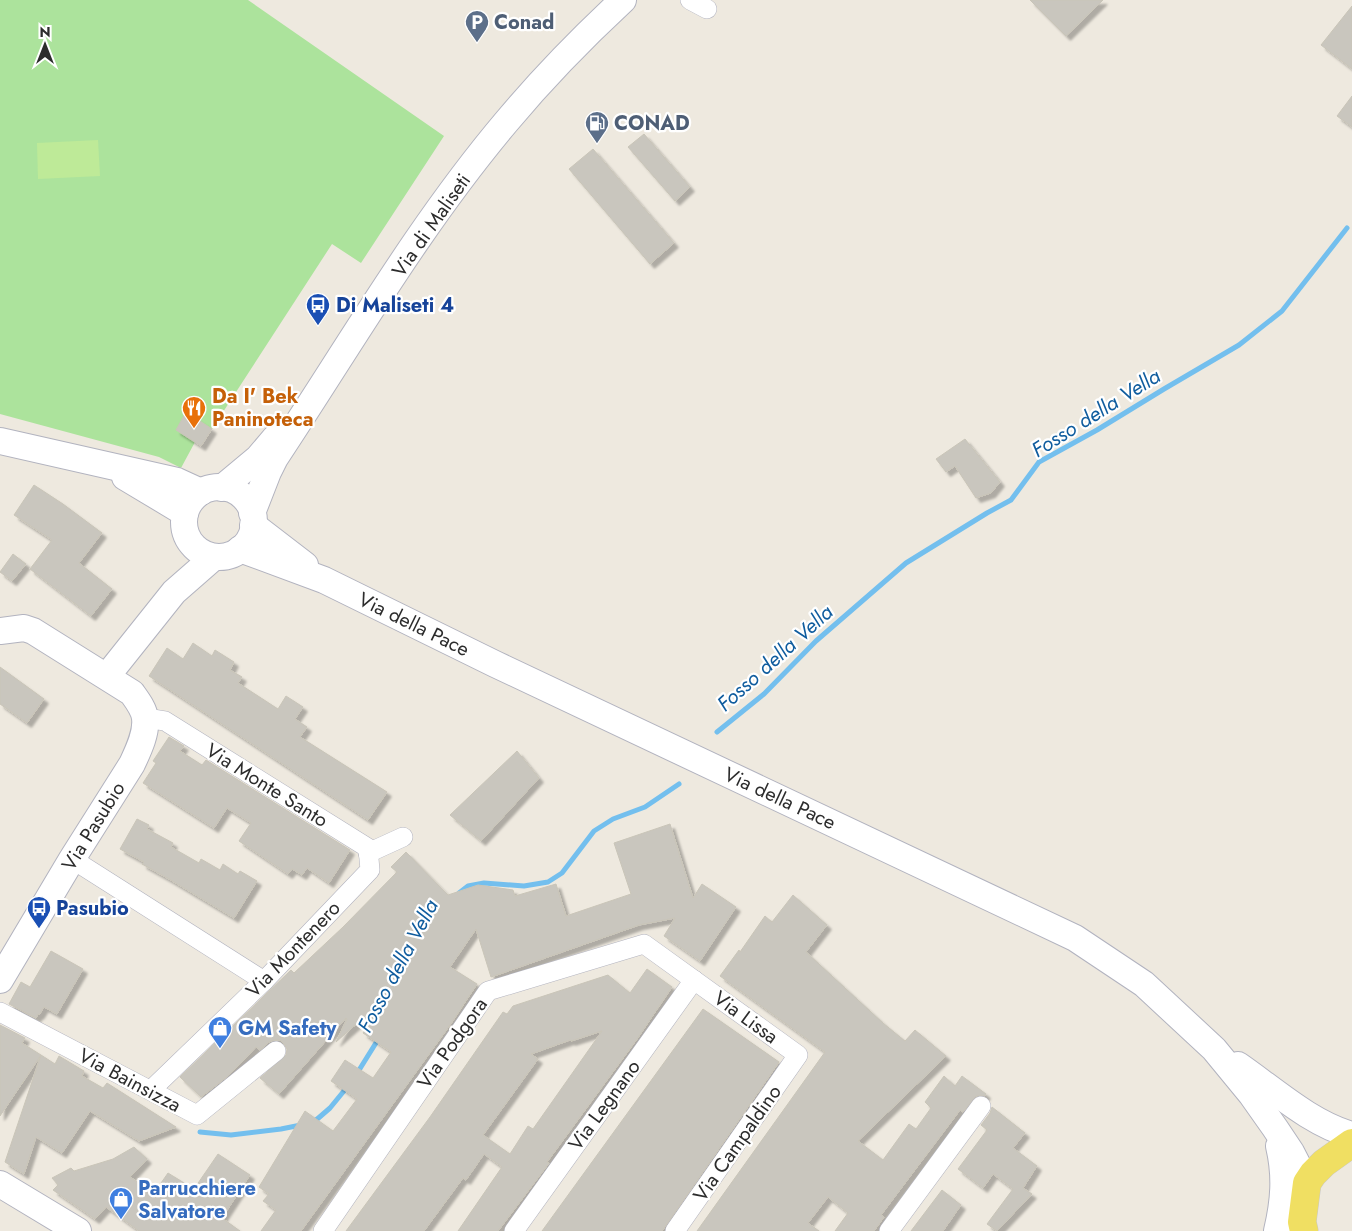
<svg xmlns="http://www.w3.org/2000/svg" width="1352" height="1231" viewBox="0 0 1352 1231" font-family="Jost,sans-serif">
<defs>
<filter id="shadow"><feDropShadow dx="4.5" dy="4.5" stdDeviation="1" flood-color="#0004"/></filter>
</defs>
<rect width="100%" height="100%" fill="#eee9df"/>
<!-- green -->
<path fill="#ace39c" d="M0 0H248L444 136 361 263 332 244 212 429 186 413 177 430 195 442 181 468 159 457 0 414Z"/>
<!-- pitch -->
<path fill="#beea98" d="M98 140 100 176 38 179 37 143Z"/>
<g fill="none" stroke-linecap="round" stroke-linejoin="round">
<!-- stream -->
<g stroke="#73bfee" stroke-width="5">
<path d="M717 732 764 694 816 641 906 563 987 513 1011 500 1039 462 1097 430 1164 389 1239 345 1282 311 1347 228"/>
<path d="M459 893 468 886 484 883 524 886 548 882 562 873 594 831 613 819 645 807 679 784"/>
<path d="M356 1075 379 1038"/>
<path d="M312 1122 315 1121 330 1108 348 1086"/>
<path d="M200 1132 231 1135 281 1129 301 1125"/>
</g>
</g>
<!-- building -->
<g fill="#c9c6be" stroke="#c9c5b8" fill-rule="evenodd" filter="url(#shadow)">
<path d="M1030 0H1103L1066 36Z"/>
<path d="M1352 6V69L1321 45Z"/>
<path d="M1352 96V127L1337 116Z"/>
<path d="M644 134 690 187 675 201 628 147Z"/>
<path d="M593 149 674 243 650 264 569 169Z"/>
<path d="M186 412 212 429 201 446 176 430Z"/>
<path d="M965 439 1000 482 991 493 976 498 955 466 946 472 936 459Z"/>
<path d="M34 485 63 504 102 533 79 563 112 589 91 616 30 569 52 540 14 515Z"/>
<path d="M13 554 26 564 12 581 0 572Z"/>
<path d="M193 643 212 656 215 650 234 662 230 670 242 677 238 683 278 709 286 696 303 707 295 719 307 727 300 737 387 792 368 820 149 676 167 648 183 659Z"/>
<path d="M0 667 44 699 27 723 0 704Z"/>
<path d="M169 737 184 746 180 751 202 765 206 760 350 850 329 883 307 868 302 875 292 869 288 874 239 841 251 823 227 808 214 828 143 783 156 763 153 761Z"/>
<path d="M517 751 539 778 481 841 450 815Z"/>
<path d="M137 819 149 825 147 829 173 843 171 847 199 863 201 859 220 870 223 864 238 874 240 871 257 881 234 918 169 879 142 864 144 862 120 849Z"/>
<path d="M670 824 693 898 702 884 736 907 700 961 664 936 675 918 639 925 491 977 476 929 450 967 477 984 450 1025 301 1231H261L276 1210 263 1201 269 1194 259 1187 305 1111 333 1131 357 1099 331 1081 345 1060 373 1078 391 1052 363 1033 382 1005 380 1003 336 1042 347 1019 346 1018 279 1094 260 1078 286 1055 287 1049 284 1044 280 1040H274L269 1042 260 1050 256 1047 228 1076 201 1097 180 1077 291 970 294 973 343 927 397 872 391 867 406 852 448 895 478 885 513 890 515 896 556 884 566 916 631 894 614 843Z"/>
<path d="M793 895 827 925 806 952 883 1023 905 1041 915 1030 946 1056 858 1141 883 1160 909 1124 916 1129 931 1108 925 1102 944 1076 955 1086 962 1076 986 1094 985 1096H976L963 1112 960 1110 881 1215 884 1217 874 1231H835L848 1213 828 1197 808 1223 819 1231H697L825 1052 720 976 739 950 740 952 765 916 772 922Z"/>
<path d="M51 951 83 969 57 1014 44 1007 39 1015 38 1014 36 1018 9 1004 21 982 30 987Z"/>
<path d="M647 969 672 987 637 1039 547 1162 549 1163 498 1231H458L502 1167 484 1154 466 1180 463 1178 424 1231H346L430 1117 503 1012 507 1014 513 1006 608 975 630 993ZM602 1031 533 1129 528 1126 510 1154 483 1135 538 1059 531 1054 570 1040 571 1041Z"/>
<path d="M703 1009 779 1062 662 1231H542Z"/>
<path d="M0 1025 25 1038 22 1043 41 1055 0 1116Z"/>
<path d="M41 1055 55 1064 59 1056 84 1071 82 1076 103 1088 107 1083 176 1127 139 1141 90 1111 62 1153 36 1137 24 1174 5 1162Z"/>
<path d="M992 1107 1025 1133 1013 1148 1037 1166 1023 1188 1032 1194 997 1231 987 1224 1013 1189 993 1174 983 1188 958 1169 987 1130 981 1125 990 1113Z"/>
<path d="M134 1147 147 1159 130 1177 154 1193 168 1173 194 1189 218 1154 250 1175 222 1218 240 1231H139L106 1207 95 1219 53 1190 58 1185 52 1178 71 1168 74 1171 113 1159Z"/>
<path d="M942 1190 961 1205 943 1231H911Z"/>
</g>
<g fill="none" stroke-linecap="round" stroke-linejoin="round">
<!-- street casing -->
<g stroke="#b2b3bf" stroke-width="20">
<g id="street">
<path d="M690 0 707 9"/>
<path d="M146 718 165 721 368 848 370 870 264 981 151 1090"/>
<path d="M368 853 403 837"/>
<path d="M72 859 264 981"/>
<path d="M0 1012 197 1115 276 1051"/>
<path d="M323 1231 488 991 644 944 798 1055 675 1231"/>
<path d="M514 1231 694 980"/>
<path d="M889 1231 981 1106"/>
</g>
</g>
<!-- secondary casing -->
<g stroke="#b2b3bf" stroke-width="28">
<g id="secondary">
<path d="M0 441 177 481 201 492"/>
<path d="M125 477 185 513"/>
<circle cx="219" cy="522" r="35"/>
<path d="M222 488 258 458 275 438"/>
<path d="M252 513 268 472 275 458C350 345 419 225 507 121 543 78 582 38 623 0"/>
<path d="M253 525 305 565"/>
<path d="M240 549 324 580 495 664 1075 938 1144 984 1214 1049 1251 1094 1275 1128 1291 1152 1307 1183"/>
<path d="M0 631 24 628 33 631 132 693C137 700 144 709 145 718 147 733 138 751 132 764L72 859 0 980"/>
<path d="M107 676 174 592 214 557"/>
<path d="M1238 1065C1273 1089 1311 1124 1352 1135"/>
<path d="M0 1184 78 1231"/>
<path d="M1277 1231C1284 1201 1286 1176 1279 1146"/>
</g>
</g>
<!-- primary casing -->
<g stroke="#c8c8c8" stroke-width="29">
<path id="primary" d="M1304 1231 1302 1222 1307 1183 1313 1174 1324 1163 1352 1143"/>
</g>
<!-- street -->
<use href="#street" stroke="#fff" stroke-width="19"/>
<!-- secondary -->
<use href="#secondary" stroke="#fff" stroke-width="26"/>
<!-- primary -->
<use href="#primary" stroke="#f0df62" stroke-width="28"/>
</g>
<!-- icons -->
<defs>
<g id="parking-pin" transform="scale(1.25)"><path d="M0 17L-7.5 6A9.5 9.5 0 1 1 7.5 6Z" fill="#5c6f8a" stroke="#fff"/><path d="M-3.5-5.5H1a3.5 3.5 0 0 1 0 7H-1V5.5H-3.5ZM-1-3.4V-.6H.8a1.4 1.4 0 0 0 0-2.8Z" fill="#fff"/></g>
<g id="fuel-pin" transform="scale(1.25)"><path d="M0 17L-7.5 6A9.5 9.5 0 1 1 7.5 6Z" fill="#5c6f8a" stroke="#fff"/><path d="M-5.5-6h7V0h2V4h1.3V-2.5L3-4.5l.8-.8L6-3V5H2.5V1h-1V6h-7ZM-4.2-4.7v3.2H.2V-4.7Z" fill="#fff"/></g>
<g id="bus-pin" transform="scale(1.25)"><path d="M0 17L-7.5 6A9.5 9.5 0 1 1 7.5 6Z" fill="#1a4fb4" stroke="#fff"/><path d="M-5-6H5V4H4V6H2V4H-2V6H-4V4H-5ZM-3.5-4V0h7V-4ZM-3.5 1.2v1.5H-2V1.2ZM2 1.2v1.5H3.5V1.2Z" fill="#fff"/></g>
<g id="restaurant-pin" transform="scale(1.25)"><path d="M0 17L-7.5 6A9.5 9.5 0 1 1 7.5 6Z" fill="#e8710a" stroke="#fff"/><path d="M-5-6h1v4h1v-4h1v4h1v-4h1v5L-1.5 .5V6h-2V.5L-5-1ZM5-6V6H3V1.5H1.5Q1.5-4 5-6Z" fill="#fff"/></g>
<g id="shop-pin" transform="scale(1.25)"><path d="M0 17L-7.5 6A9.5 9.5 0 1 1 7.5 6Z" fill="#3f7fe0" stroke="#fff"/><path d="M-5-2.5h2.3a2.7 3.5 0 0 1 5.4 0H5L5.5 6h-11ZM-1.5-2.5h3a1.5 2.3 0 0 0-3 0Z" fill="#fff"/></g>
</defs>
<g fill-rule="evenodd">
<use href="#parking-pin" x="477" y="22"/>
<use href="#fuel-pin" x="597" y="123"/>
<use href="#bus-pin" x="318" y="305"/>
<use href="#restaurant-pin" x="194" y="408"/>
<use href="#bus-pin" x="39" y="908"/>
<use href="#shop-pin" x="220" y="1028"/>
<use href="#shop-pin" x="121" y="1199"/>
</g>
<g text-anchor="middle" stroke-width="4.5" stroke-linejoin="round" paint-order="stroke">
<!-- service labels -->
<g font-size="20" font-weight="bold" fill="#4e5e75" stroke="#fff" text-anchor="start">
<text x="494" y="29">Conad</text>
<text x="614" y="130">CONAD</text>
</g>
<!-- street labels -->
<g font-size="20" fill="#2c2c2c" stroke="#fff">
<text transform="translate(431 225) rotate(-55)" y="7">Via di Maliseti</text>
<text transform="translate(414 624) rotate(26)" y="7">Via della Pace</text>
<text transform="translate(267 785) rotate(32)" y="7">Via Monte Santo</text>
<text transform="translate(780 798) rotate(25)" y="7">Via della Pace</text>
<text transform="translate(93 826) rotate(-58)" y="7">Via Pasubio</text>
<text transform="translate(293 949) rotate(-46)" y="7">Via Montenero</text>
<text transform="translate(746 1017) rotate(36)" y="7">Via Lissa</text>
<text transform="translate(452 1043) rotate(-55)" y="7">Via Podgora</text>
<text transform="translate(130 1080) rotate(28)" y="7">Via Bainsizza</text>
<text transform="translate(604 1105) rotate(-54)" y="7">Via Legnano</text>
<text transform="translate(737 1143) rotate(-55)" y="7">Via Campaldino</text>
</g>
<!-- transit labels -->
<g font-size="20" font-weight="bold" fill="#164399" stroke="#fff" text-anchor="start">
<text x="336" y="312">Di Maliseti 4</text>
<text x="56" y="915">Pasubio</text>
</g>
<!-- food labels -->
<g font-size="20" font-weight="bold" fill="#c56008" stroke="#fff" text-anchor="start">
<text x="212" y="403">Da I' Bek<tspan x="212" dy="23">Paninoteca</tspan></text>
</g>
<!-- shop labels -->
<g font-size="20" font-weight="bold" fill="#366cbe" stroke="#fff" text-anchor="start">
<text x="238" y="1035">GM Safety</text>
<text x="138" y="1195">Parrucchiere<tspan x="138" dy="23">Salvatore</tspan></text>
</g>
<!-- water labels -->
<g font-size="21" font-style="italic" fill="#0f5c9e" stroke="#fff">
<text transform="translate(1096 413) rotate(-32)" y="7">Fosso della Vella</text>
<text transform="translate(775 658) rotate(-42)" y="7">Fosso della Vella</text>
<text transform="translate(398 966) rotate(-62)" y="7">Fosso della Vella</text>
</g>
</g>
<!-- north arrow -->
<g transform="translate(45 45)" stroke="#ffffff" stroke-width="4" paint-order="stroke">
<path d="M0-4L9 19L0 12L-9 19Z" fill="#2c2c2c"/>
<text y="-8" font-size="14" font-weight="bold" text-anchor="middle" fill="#2c2c2c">N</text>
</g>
</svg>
